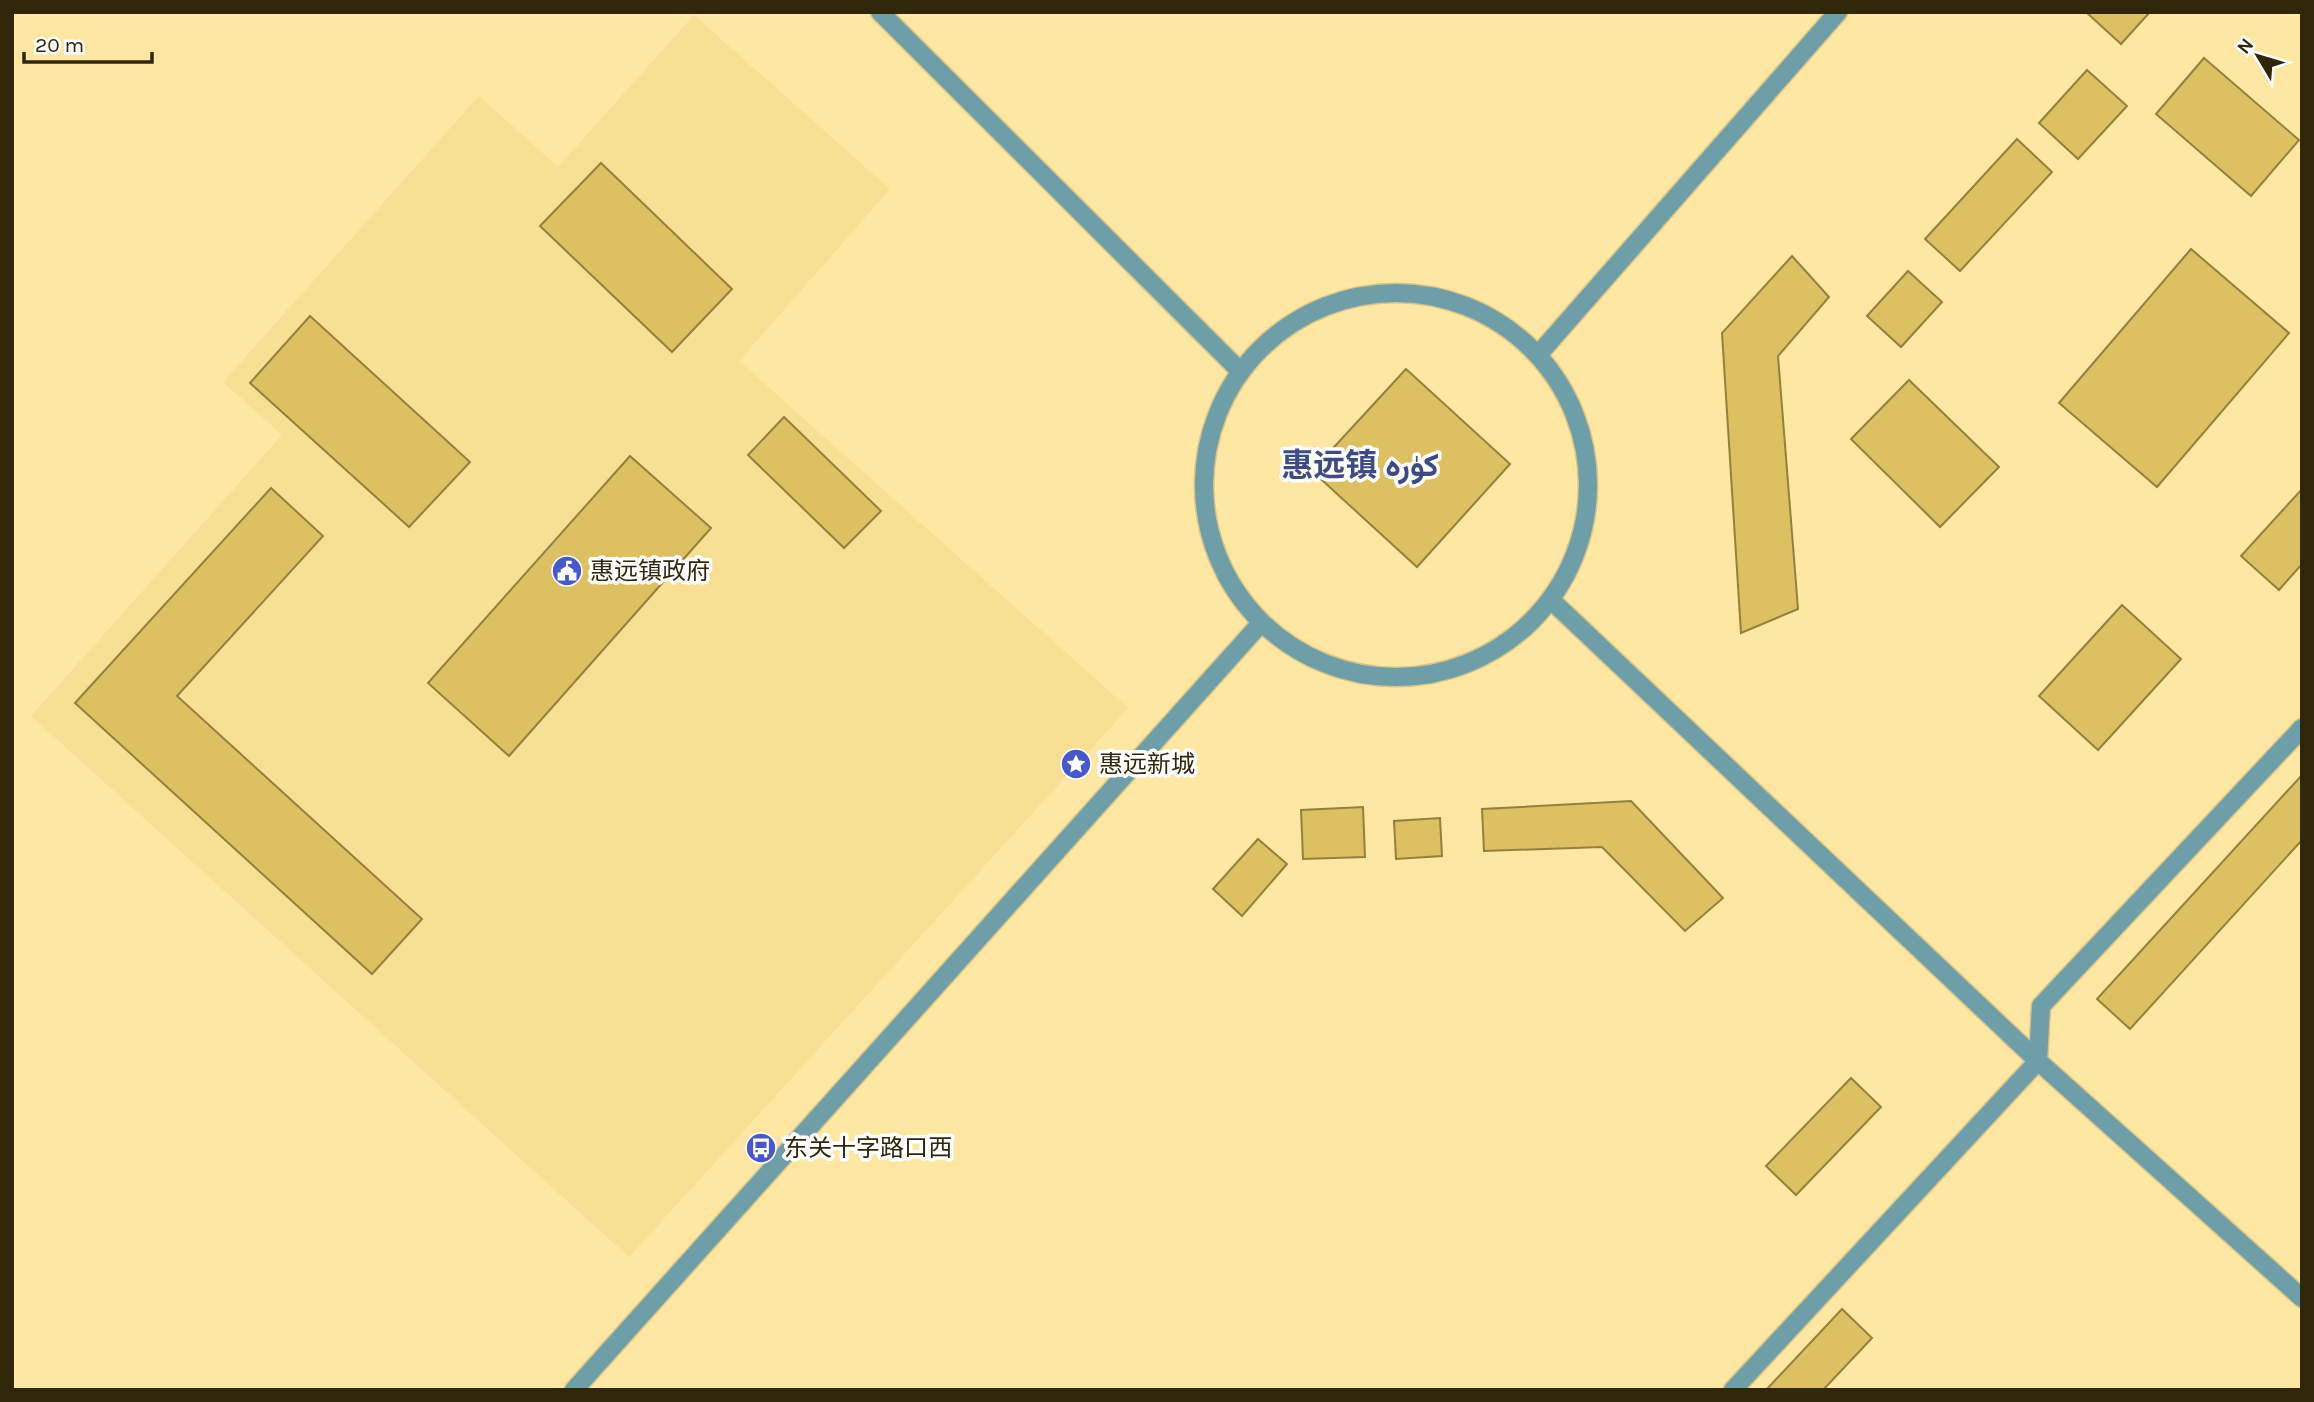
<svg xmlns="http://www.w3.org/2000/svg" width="2314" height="1402" viewBox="0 0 2314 1402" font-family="Karla,Vazirmatn,'Noto Sans SC',sans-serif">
<rect width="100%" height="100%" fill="#fde7a3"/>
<!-- built -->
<path fill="#f7df93" d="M694 15 890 189 739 361 1128 708 629 1257 31 716 282 435 223 382 479 96 558 167Z"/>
<!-- building -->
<g fill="#dcc062" stroke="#94803e" stroke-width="2">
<path d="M2086 12H2150L2121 44Z"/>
<path d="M2204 58 2299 140 2251 196 2156 114Z"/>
<path d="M2087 70 2127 106 2078 159 2039 123Z"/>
<path d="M2017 139 2052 172 1960 271 1925 239Z"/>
<path d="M601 163 732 289 672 352 540 226Z"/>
<path d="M2191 249 2289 333 2157 487 2059 403Z"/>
<path d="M1792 256 1829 297 1778 356 1798 609 1741 633 1722 333Z"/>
<path d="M1908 271 1942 302 1901 347 1867 316Z"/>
<path d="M310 316 470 462 409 527 250 383Z"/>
<path d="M1406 369 1510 464 1417 567 1312 471Z"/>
<path d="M1909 380 1999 467 1940 527 1851 439Z"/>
<path d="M784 417 881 511 844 548 748 455Z"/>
<path d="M630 456 711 528 509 756 428 683Z"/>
<path d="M271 488 323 536 177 696 422 919 372 974 75 703Z"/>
<path d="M2302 489V564L2279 590 2241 556Z"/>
<path d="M2122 605 2181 659 2098 750 2039 696Z"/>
<path d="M2302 775V840L2130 1029 2097 999Z"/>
<path d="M1631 801 1723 898 1685 931 1602 847 1484 851 1482 809Z"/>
<path d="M1363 807 1365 857 1303 859 1301 810Z"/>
<path d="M1440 818 1442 856 1396 859 1394 821Z"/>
<path d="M1258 839 1287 864 1242 916 1213 889Z"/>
<path d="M1851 1078 1881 1107 1796 1195 1766 1166Z"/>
<path d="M1842 1309 1872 1338 1823 1390H1766Z"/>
</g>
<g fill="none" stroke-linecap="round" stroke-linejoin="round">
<!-- minor casing -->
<g stroke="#d8c488" stroke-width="21">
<g id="minor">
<path d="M880 12 1241 372"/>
<circle cx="1396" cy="485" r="192"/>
<path d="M1538 355 1838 12"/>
<path d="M1551 600 2038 1061 2302 1298"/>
<path d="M574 1390 1261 623"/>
<path d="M1733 1390 2038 1061 2041 1006 2302 728"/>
</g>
</g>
<!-- minor -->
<use href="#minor" stroke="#6e9ea8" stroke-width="18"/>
</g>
<!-- icons -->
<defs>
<g id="civic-disc" transform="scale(1.575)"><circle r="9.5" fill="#4757cc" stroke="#fff"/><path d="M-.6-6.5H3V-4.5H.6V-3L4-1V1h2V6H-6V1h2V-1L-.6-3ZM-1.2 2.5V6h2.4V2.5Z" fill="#fff"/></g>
<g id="sight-disc" transform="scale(1.575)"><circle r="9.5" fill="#4757cc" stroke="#fff"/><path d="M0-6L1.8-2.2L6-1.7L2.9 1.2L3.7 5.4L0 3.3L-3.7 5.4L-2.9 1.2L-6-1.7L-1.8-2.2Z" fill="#fff"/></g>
<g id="bus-disc" transform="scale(1.575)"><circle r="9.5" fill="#4757cc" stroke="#fff"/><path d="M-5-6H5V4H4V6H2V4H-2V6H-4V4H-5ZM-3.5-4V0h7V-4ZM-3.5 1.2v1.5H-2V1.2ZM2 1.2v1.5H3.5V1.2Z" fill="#fff"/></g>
</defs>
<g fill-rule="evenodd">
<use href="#civic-disc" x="567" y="571"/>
<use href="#sight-disc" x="1076" y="764"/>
<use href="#bus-disc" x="761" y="1148"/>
</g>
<g text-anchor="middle" stroke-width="7" stroke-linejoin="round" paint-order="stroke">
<!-- poi labels -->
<g font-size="24" fill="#30270b" stroke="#fff" text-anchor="start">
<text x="590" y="579">惠远镇政府</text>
<text x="1099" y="772">惠远新城</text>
<text x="784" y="1156">东关十字路口西</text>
</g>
<!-- district labels -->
<g font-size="32" font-weight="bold" fill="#3e4b87" stroke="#fff">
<text x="1360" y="476">惠远镇 كۈرە</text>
</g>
</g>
<!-- border -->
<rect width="2314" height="1402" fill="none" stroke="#30270b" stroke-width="28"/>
<!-- north arrow -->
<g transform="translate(2258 56) rotate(308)" stroke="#ffffff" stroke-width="5" paint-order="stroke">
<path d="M0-5L12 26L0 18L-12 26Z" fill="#30270b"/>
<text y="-10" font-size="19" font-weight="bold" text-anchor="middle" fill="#30270b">N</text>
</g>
<!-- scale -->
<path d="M24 52v10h128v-10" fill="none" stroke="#30270b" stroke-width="3.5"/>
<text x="35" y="52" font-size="21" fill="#30270b" stroke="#ffffff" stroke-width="5" paint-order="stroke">20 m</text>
</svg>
